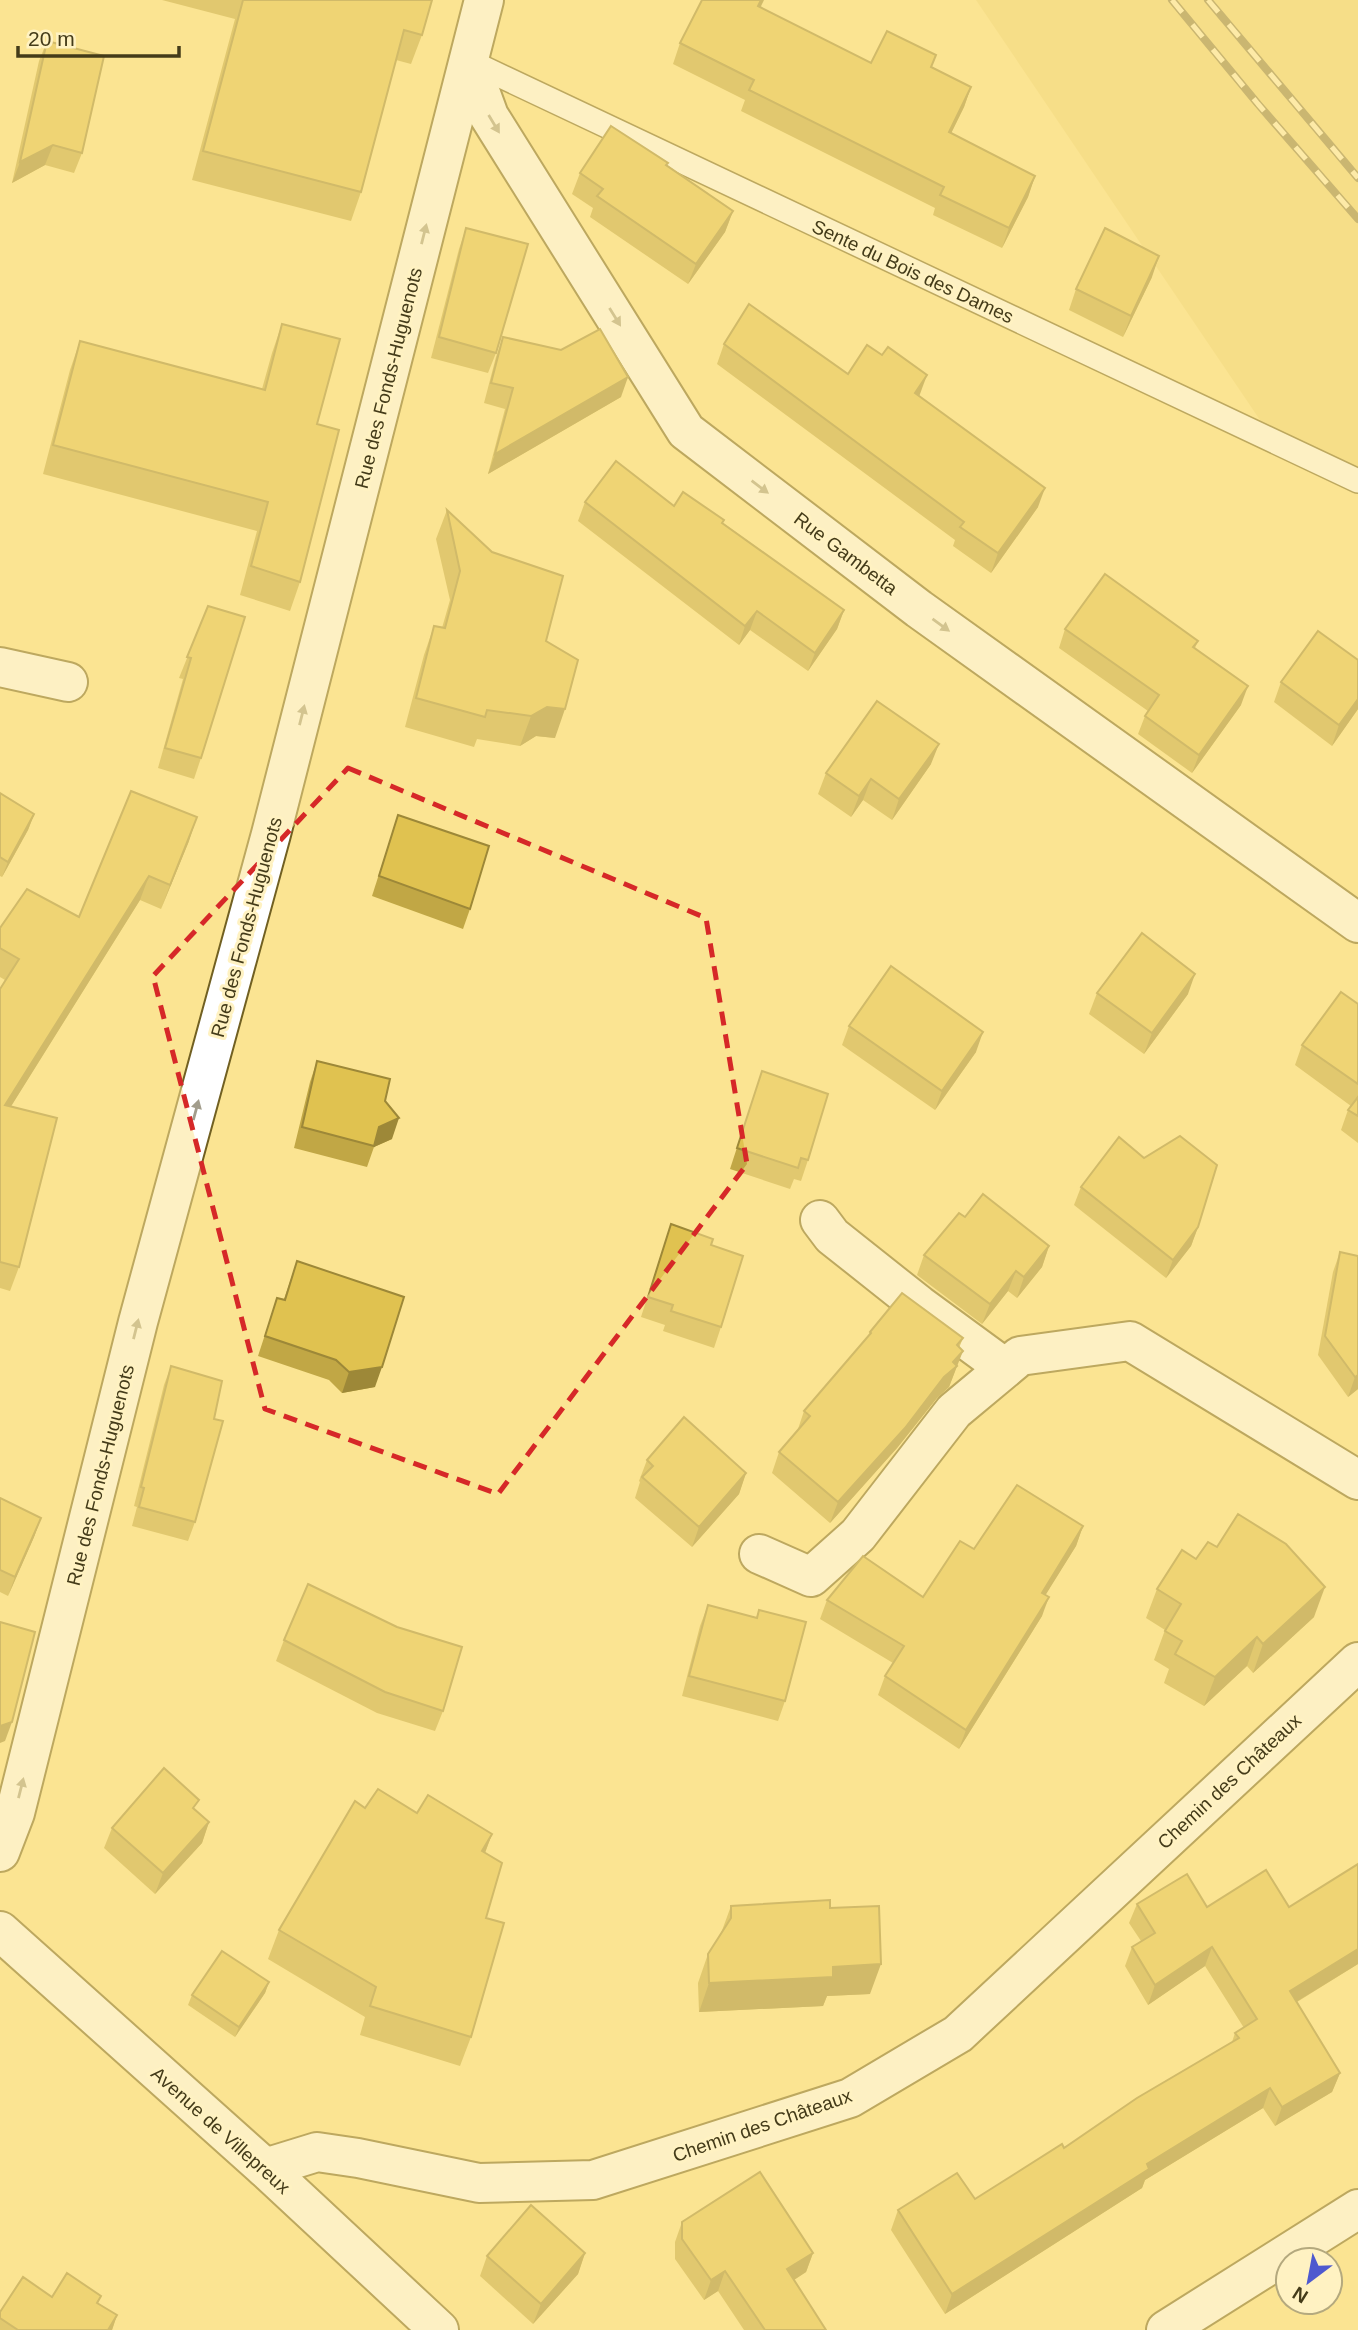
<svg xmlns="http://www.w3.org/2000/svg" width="1358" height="2330" viewBox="0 0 1358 2330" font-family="Arial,sans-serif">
<rect width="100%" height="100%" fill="#fbe492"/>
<!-- built -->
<path fill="#f0d77c" d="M976 0H1358V481L1260 420Z"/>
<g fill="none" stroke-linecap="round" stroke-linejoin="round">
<!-- lane casing -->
<g stroke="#716022" stroke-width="26">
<path id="lane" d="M469 61 1358 481"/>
</g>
<!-- street casing -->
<g stroke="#716022" stroke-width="42">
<g id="street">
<path d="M469 61 489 116 686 431 919 609 1358 923"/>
<path d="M0 667 68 682"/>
<path d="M820 1220 832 1236 919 1305 1005 1368"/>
<path d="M759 1554 811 1577 858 1535 954 1411 1020 1356 1130 1341 1358 1480"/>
<path d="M0 1852 15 1813 138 1322 271 834 484 0"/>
<path d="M0 1931 265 2168 439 2330"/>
<path d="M265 2168 317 2152 358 2158 479 2183 593 2180 850 2098 958 2034 1358 1662"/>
<path d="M1166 2330 1358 2209"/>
</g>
</g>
<!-- lane -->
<use href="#lane" stroke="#fff" stroke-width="23"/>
<!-- street -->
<use href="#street" stroke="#fff" stroke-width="38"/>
<!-- rail casing -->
<g stroke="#8e7f4a" stroke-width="8">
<g id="rail">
<path d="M1172 0 1258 104 1358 219"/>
<path d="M1208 0 1358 178"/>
</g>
</g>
<!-- rail -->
<use href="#rail" stroke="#fff2c2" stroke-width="5" stroke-dasharray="16" stroke-linecap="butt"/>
</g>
<!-- wall -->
<g fill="#c1a745">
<path d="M162 0H432L422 35 411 64 396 60 361 192 351 221 192 180 235 19Z"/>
<path d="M761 8 871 63 932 67 971 87 964 107 951 133 1035 176 1028 197 1002 248 933 215 935 208 741 111 745 100 673 64 680 43Z"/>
<path d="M47 41 82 153 74 173 45 165 12 183 39 61Z"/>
<path d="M667 165 733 211 725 232 688 284 590 217 593 208 572 194 580 173Z"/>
<path d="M466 228 496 353 488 373 431 358 459 249Z"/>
<path d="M1152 277 1123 337 1069 310 1076 289Z"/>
<path d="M282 324 317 424 300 582 290 611 240 595 257 531 43 474 70 370 80 341 262 389 272 353Z"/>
<path d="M503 337 621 397 488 474 505 409 484 403 496 357Z"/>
<path d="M724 344 848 374 920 394 919 396 1038 507 991 573 953 546 955 540 717 364Z"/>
<path d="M585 502 674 506 723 523 844 610 837 629 808 671 750 630 739 645 578 521Z"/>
<path d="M447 510 546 641 555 738 536 736 520 746 477 739 474 747 405 727 424 655 434 626 442 628 450 600 436 539Z"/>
<path d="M208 606 201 758 194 779 158 768 183 679 179 678Z"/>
<path d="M1065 629 1198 641 1195 648 1241 705 1192 773 1138 734 1145 716 1148 711 1059 648Z"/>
<path d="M1281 682 1358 709 1332 746 1274 702Z"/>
<path d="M931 764 892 820 863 800 851 817 818 794 826 773Z"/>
<path d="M0 793 34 815 28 830 2 877 0 876Z"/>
<path d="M398 815 470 909 463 929 372 896Z"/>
<path d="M189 841 161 909 140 900 11 1106 19 1267 10 1291 0 1288V989L5 980 0 977V928L79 917Z"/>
<path d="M1097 993 1188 994 1144 1054 1089 1014Z"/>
<path d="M1358 1004V1143L1341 1130 1348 1110 1351 1106 1295 1065 1302 1045Z"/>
<path d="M849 1026 976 1052 935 1110 842 1045Z"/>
<path d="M317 1061 392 1139 374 1147 367 1167 294 1148 310 1082Z"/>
<path d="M762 1071 808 1160 801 1181 794 1179 790 1189 730 1169Z"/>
<path d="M1081 1187 1198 1227 1191 1246 1166 1278 1074 1205Z"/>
<path d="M965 1217 1049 1246 1042 1267 1017 1298 1008 1291 982 1324 917 1275 924 1255Z"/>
<path d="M671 1224 711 1245 721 1327 714 1348 663 1331 665 1325 641 1317Z"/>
<path d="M1340 1252 1358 1389 1348 1397 1318 1355 1333 1272Z"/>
<path d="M297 1261 375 1387 342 1393 329 1380 258 1356 277 1298 284 1299Z"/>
<path d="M870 1332 963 1338 959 1348 955 1371 949 1387 937 1398 897 1448 830 1523 772 1473 779 1452 797 1432 804 1411 868 1338Z"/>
<path d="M171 1366 214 1419 195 1522 188 1541 132 1526 137 1507 134 1506 164 1385Z"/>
<path d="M647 1460 746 1473 739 1494 692 1547 635 1498 640 1482 639 1481Z"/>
<path d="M0 1498 41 1518 34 1537 8 1596 0 1592Z"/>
<path d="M1083 1526 1076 1546 1045 1595 1042 1616 959 1749 878 1695 885 1676 893 1663 820 1619 827 1600 923 1597 974 1549Z"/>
<path d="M1196 1559 1314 1617 1253 1673 1247 1666 1204 1706 1164 1683 1169 1669 1154 1660 1165 1630 1146 1618 1157 1589Z"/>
<path d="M708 1605 756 1618 759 1610 785 1701 778 1721 682 1696 700 1626Z"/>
<path d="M284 1640 443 1711 435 1731 377 1713 276 1661Z"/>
<path d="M365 1808 417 1813 492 1834 485 1853 486 1918 471 2037 460 2066 360 2035 365 2017 268 1959 279 1930Z"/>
<path d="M196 1810 209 1822 202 1843 155 1894 104 1848 112 1828Z"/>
<path d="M1358 1864V1964L1297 2002 1340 2073 1332 2092 1275 2126 1263 2108 1145 2180 1142 2188 945 2314 891 2230 898 2210 975 2199 1064 2148 1232 2042 1235 2033 1244 2028 1205 1966 1148 2005 1125 1966 1132 1947 1141 1941 1129 1923 1137 1904 1207 1907H1289Z"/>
<path d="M731 1906 830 1908 870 1994 827 1996 823 2006 699 2012 698 1983 708 1954 720 1936Z"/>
<path d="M269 1982 265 1993 235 2037 188 2005 192 1995Z"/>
<path d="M682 2222 813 2253 806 2272 794 2280 826 2330H744L718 2291 704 2300 675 2259V2242Z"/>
<path d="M585 2253 578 2274 533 2324 480 2276 487 2256Z"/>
<path d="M101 2296 98 2303 117 2315 112 2330H0V2312L52 2297Z"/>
</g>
<!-- shaded-wall -->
<g fill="#9d8838">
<path d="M761 0H764L751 27 758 6Z"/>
<path d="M971 87 964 107 942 152 949 132Z"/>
<path d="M53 145 45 165 12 183 20 162Z"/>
<path d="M1035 176 1028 197 1002 248 1009 228Z"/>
<path d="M733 211 725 232 688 284 696 264Z"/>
<path d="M1159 256 1152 277 1123 337 1131 316Z"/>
<path d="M927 375 920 394 908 412 915 393Z"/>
<path d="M628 377 621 397 488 474 495 454Z"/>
<path d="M1045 488 1038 507 991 573 998 553Z"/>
<path d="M844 610 837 629 808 671 815 653Z"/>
<path d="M757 611 750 630 739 645 745 626Z"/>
<path d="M1248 686 1241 705 1192 773 1199 755Z"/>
<path d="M1358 699V709L1332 746 1339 725Z"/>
<path d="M547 707 565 709 555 738 536 736 520 746 531 716Z"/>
<path d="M939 744 931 764 892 820 899 799Z"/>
<path d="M871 779 863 800 851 817 859 796Z"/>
<path d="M34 814 28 830 2 877 8 862Z"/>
<path d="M197 817 189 841 161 909 170 885Z"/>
<path d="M149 876 140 900 0 1124 5 1105Z"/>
<path d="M1195 974 1188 994 1144 1054 1152 1033Z"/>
<path d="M983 1032 976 1052 935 1110 942 1091Z"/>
<path d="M399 1118 392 1139 374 1147 379 1127Z"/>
<path d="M1198 1227 1191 1246 1166 1278 1173 1260Z"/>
<path d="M1049 1246 1042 1267 1017 1298 1024 1277Z"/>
<path d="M1016 1271 1008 1291 982 1324 990 1304Z"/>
<path d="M963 1351 949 1387 937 1398 897 1448 830 1523 838 1502Z"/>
<path d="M382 1367 375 1387 342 1393 349 1372Z"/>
<path d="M1358 1375V1389L1348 1397 1355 1377Z"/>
<path d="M746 1473 739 1494 692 1547 699 1527Z"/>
<path d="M41 1518 34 1537 8 1596 15 1577Z"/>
<path d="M1083 1526 1076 1546 1035 1612 1042 1593Z"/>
<path d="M1325 1587 1314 1617 1253 1673 1263 1644Z"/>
<path d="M1049 1597 1042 1616 959 1749 966 1730Z"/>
<path d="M1257 1637 1247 1666 1204 1706 1215 1677Z"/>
<path d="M12 1722 5 1741 0 1743V1726Z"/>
<path d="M209 1822 202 1843 155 1894 163 1873Z"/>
<path d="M492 1834 481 1863 482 1851Z"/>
<path d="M1212 1947 1205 1966 1148 2005 1155 1985Z"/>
<path d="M1358 1949V1964L1283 2010 1290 1991Z"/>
<path d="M881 1964 870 1994 827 1996 823 2006 699 2012 709 1983 833 1967Z"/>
<path d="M269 1982 265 1993 235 2037 239 2027Z"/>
<path d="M1340 2073 1332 2092 1275 2126 1282 2107Z"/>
<path d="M1270 2088 1263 2108 1145 2180 1142 2188 945 2314 952 2294 1147 2164Z"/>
<path d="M585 2253 578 2274 533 2324 541 2304Z"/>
<path d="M813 2253 806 2272 780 2289 787 2269Z"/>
<path d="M725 2271 718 2291 704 2300 711 2280Z"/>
<path d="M117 2315 112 2330H108Z"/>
</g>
<!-- building -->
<g fill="#e0c250" stroke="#9d8838" stroke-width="2">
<path d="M243 0H432L422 35 404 30 361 192 203 151Z"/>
<path d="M702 0H761L758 6 871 63 887 31 936 55 931 67 971 87 949 132 1035 176 1009 228 940 195 944 187 749 90 754 80 680 43Z"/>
<path d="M47 41 104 56 82 153 53 145 20 162Z"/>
<path d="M611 126 668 163 666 165 733 211 696 264 597 196 603 189 580 173Z"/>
<path d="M466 228 528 244 496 353 439 337Z"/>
<path d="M1105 228 1159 256 1131 316 1076 289Z"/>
<path d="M749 304 848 374 867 345 882 355 888 347 927 375 915 393 1045 488 998 553 960 527 964 522 724 344Z"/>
<path d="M282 324 340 339 317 424 339 430 300 582 251 566 268 502 53 445 80 341 265 390Z"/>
<path d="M600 329 628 377 495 454 513 388 491 383 503 337 561 350Z"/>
<path d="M616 461 674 506 683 492 724 520 722 523 844 610 815 653 757 611 745 626 585 502Z"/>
<path d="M447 510 492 552 563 576 546 641 578 660 565 709 547 707 531 716 487 710 485 717 416 698 434 626 445 628 460 571Z"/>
<path d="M1105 574 1198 641 1193 647 1248 686 1199 755 1145 716 1159 695 1065 629Z"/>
<path d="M208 606 245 617 201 758 165 748 191 658 187 657Z"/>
<path d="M1318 631 1358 660V699L1339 725 1281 682Z"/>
<path d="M877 701 939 744 899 799 871 779 859 796 826 773Z"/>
<path d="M131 791 197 817 170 885 149 876 5 1105 57 1118 19 1267 0 1262V989L19 959 0 948V928L27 889 79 917Z"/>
<path d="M0 793 34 814 8 862 0 857Z"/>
<path d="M398 815 489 846 470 909 379 876Z"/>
<path d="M1142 933 1195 974 1152 1033 1097 993Z"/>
<path d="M891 966 983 1032 942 1091 849 1026Z"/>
<path d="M1341 992 1358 1004V1084L1302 1045Z"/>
<path d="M317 1061 390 1079 385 1101 399 1118 379 1127 374 1146 302 1127Z"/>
<path d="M762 1071 828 1094 808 1160 801 1158 798 1168 737 1148Z"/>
<path d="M1358 1097V1116L1348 1110Z"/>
<path d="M1180 1136 1217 1165 1198 1227 1173 1260 1081 1187 1119 1137 1144 1158Z"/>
<path d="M983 1194 1049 1246 1024 1277 1016 1271 990 1304 924 1255 959 1213 965 1217Z"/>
<path d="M671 1224 713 1239 711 1245 743 1256 721 1327 671 1311 673 1305 648 1297Z"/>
<path d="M1340 1252 1358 1256V1375L1355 1377 1325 1336Z"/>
<path d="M297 1261 404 1297 382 1367 349 1372 336 1360 265 1336 277 1298 285 1300Z"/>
<path d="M902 1293 963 1338 957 1345 963 1351 953 1362 957 1366 944 1377 905 1428 838 1502 779 1452 810 1416 804 1411 871 1333 870 1332Z"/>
<path d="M171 1366 222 1381 214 1419 223 1421 195 1522 139 1507 144 1488 141 1487Z"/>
<path d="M684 1417 746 1473 699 1527 642 1477 653 1466 647 1460Z"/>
<path d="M1017 1485 1083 1526 1042 1593 1049 1597 966 1730 885 1676 904 1646 827 1600 863 1556 923 1597 960 1541 974 1549Z"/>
<path d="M0 1498 41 1518 15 1577 0 1570Z"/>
<path d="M1238 1514 1286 1544 1325 1587 1263 1644 1257 1637 1215 1677 1175 1654 1182 1641 1165 1631 1181 1604 1157 1589 1182 1550 1196 1559 1208 1542 1217 1547Z"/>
<path d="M308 1584 397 1627 462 1647 443 1711 385 1692 284 1640Z"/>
<path d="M708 1605 757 1618 759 1610 806 1622 785 1701 689 1676Z"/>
<path d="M0 1622 35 1632 12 1722 0 1726Z"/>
<path d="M164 1768 199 1800 193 1808 209 1822 163 1873 112 1828Z"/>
<path d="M378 1789 417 1813 428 1795 492 1834 482 1851 502 1863 486 1918 504 1923 471 2037 370 2006 376 1987 279 1930 355 1801 365 1808Z"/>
<path d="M1358 1864V1949L1290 1991 1340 2073 1282 2107 1270 2088 1147 2164 1149 2169 952 2294 898 2210 957 2173 975 2199 1062 2144 1064 2148 1137 2098 1239 2038 1235 2033 1257 2019 1212 1947 1155 1985 1132 1947 1155 1933 1137 1904 1187 1874 1207 1907 1266 1870 1289 1907Z"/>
<path d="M830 1900V1908L879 1906 881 1964 833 1967V1977L709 1983 708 1954 731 1918V1906Z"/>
<path d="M222 1951 269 1982 239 2027 192 1995Z"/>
<path d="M760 2172 813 2253 787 2269 826 2330H765L725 2271 711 2280 682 2239V2222Z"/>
<path d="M531 2205 585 2253 541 2304 487 2256Z"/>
<path d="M67 2273 101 2296 97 2303 117 2315 108 2330H18L0 2318V2312L23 2277 52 2297Z"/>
</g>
<!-- one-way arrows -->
<defs><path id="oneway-solid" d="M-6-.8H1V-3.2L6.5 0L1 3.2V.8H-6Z" transform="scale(1.75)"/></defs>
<g fill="#a29d8c">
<use href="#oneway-solid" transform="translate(494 124) rotate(59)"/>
<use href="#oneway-solid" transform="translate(424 234) rotate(-76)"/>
<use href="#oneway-solid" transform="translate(615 317) rotate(58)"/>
<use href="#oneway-solid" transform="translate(760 487) rotate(37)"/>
<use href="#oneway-solid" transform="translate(941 625) rotate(36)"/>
<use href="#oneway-solid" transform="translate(302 715) rotate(-76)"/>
<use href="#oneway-solid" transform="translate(196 1110) rotate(-75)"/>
<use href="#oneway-solid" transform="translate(136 1329) rotate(-76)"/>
<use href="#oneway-solid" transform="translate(21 1788) rotate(-76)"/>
</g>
<!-- marked area -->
<path d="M0 0H1358V2330H0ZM348 768 706 918 747 1164 498 1494 265 1409 153 976Z" fill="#fbe492" fill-opacity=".55" fill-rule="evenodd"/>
<path fill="none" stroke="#d62828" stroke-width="5" stroke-dasharray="14 9" stroke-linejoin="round" d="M348 768 706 918 747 1164 498 1494 265 1409 153 976Z"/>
<g text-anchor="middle" stroke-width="6" stroke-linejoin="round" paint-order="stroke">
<!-- street labels -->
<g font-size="19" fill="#443b19" stroke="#fff2c2">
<text transform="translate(913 271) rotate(25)" y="7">Sente du Bois des Dames</text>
<text transform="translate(388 378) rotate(-76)" y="7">Rue des Fonds-Huguenots</text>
<text transform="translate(846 553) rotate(37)" y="7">Rue Gambetta</text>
<text transform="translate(246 927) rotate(-75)" y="7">Rue des Fonds-Huguenots</text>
<text transform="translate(100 1475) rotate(-76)" y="7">Rue des Fonds-Huguenots</text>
<text transform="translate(1229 1781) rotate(-43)" y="7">Chemin des Châteaux</text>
<text transform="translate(762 2125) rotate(-19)" y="7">Chemin des Châteaux</text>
<text transform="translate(221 2130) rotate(42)" y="7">Avenue de Villepreux</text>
</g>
</g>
<!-- north arrow -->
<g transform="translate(1309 2281) rotate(212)"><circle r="33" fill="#fff2c2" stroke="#b4a97e" stroke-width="2"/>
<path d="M0-5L12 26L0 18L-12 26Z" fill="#4e59cf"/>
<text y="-10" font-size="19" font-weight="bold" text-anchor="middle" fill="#443b19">N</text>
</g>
<!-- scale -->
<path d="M18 46v10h161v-10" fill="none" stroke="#443b19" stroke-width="3.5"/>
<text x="28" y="46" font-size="21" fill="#443b19" stroke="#fff2c2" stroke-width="5" paint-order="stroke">20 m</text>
</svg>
